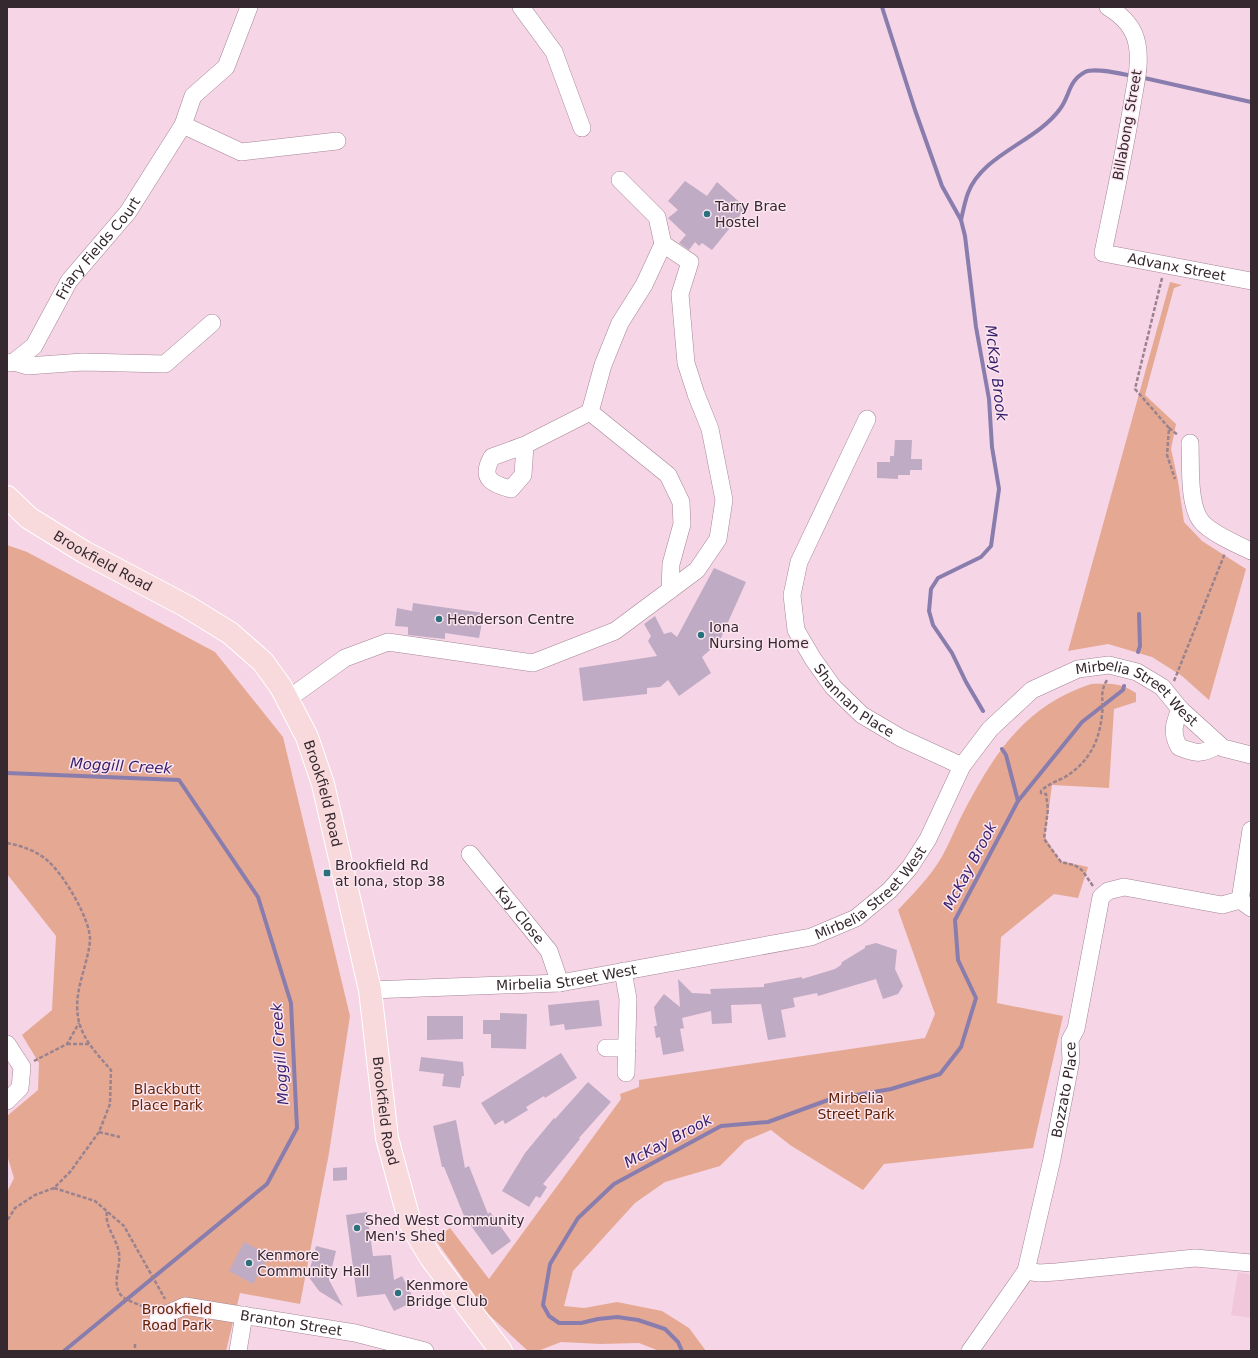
<svg xmlns="http://www.w3.org/2000/svg" width="1258" height="1358" viewBox="0 0 1258 1358" font-family="'DejaVu Sans',sans-serif">
<rect width="100%" height="100%" fill="#f6d5e6"/>
<!-- built -->
<path fill="#f0c7db" d="M1238 1272 1251 1275V1318L1231 1315Z"/>
<!-- green -->
<g fill="#e5a993">
<path d="M1170 282 1182 285 1174 288 1145 395 1176 424 1171 449 1178 481 1184 522 1202 541 1246 569 1209 700 1182 676 1152 657 1108 644 1068 651Z"/>
<path d="M7 545 27 552 215 652 283 737 350 1016 329 1153 300 1304 240 1293 226 1351H7V1192L14 1178 7 1155V1116L38 1090 39 1063 22 1035 52 1010 56 936 7 874Z"/>
<path d="M1091 684C1110 684 1119 682 1136 693V702L1114 709 1109 788 1052 785 1045 837 1060 861 1088 867 1078 898 1054 894 1001 937 997 1003 1063 1016 1033 1148 884 1164 863 1190 790 1145 771 1130 745 1141 720 1166 665 1182 635 1203 573 1271 564 1306 584 1308 617 1302 662 1311 689 1328 706 1351H659L639 1343 601 1344 561 1342 538 1351H528L488 1314 435 1239 450 1228 489 1279 621 1099 620 1094 639 1087V1080L925 1038 935 1014 898 910C911 896 925 882 936 866 946 852 953 833 961 817 992 757 1023 706 1091 684Z"/>
</g>
<g fill="none" stroke-linecap="round" stroke-linejoin="round">
<!-- stream -->
<g stroke="#897dae" stroke-width="4">
<path d="M882 7 915 110 942 186 961 220 965 236 976 327 989 399 992 447 999 489 991 546 981 557 938 578 931 589 929 611 933 625 952 653 966 682 983 711"/>
<path d="M1140 77 1251 102"/>
<path d="M961 220C963 211 965 201 968 193 983 154 1036 142 1060 109 1070 96 1068 81 1085 72 1095 67 1122 74 1133 76"/>
<path d="M1138 652 1140 646 1139 614"/>
<path d="M1002 749 1006 755 1018 801"/>
<path d="M7 773 179 780 258 897 291 1003 297 1128 267 1184 64 1351"/>
<path d="M682 1351 678 1342 665 1329 638 1320 617 1317 598 1319 581 1323H559L549 1316 543 1305 550 1264 578 1218 614 1184 721 1126 768 1122 828 1100 891 1089 940 1074 961 1047 976 998 958 960 955 920 1018 801 1082 722 1123 690 1124 686"/>
</g>
</g>
<!-- building -->
<g fill="#c0abc5">
<path d="M685 181 707 196 717 182 746 208 712 250 702 243 699 246 695 242 689 250 679 243 686 235 668 218 678 210 668 201Z"/>
<path d="M895 440H912L911 459H922V470H910V475H898V479L877 478V462H890V456H894Z"/>
<path d="M714 568 746 582 720 640 715 639 711 649 702 657 711 673 679 696 668 680 660 687 647 688V694L583 701 579 668 657 656 648 641 651 636 644 624 655 616 664 634 671 632 677 637Z"/>
<path d="M413 603 484 613 479 638 445 633V639L408 635V627L395 626 397 608 412 611Z"/>
<path d="M876 943 897 950 895 969 903 986 898 994 883 999 876 979 818 996 817 993 793 998 795 1007 781 1010 786 1037 768 1040 761 1004 731 1005 732 1023 712 1024 711 1011 682 1018 684 1028 680 1029 684 1051 663 1055 660 1037 656 1038 654 1026H657L654 1007 664 994 680 1007 678 979 692 993 711 994 710 989 764 987V984L802 977V979L835 969 841 965 842 962 865 948V946Z"/>
<path d="M599 1000 602 1026 565 1030 564 1024 550 1026 548 1005Z"/>
<path d="M500 1013 527 1014 526 1049 491 1048V1034H483V1020H500Z"/>
<path d="M427 1016H463V1039L427 1040Z"/>
<path d="M561 1053 577 1078 545 1098 544 1096 526 1107 528 1110 505 1124 503 1120 495 1125 481 1103Z"/>
<path d="M421 1057 463 1062 464 1076H462L460 1088 442 1086 444 1074 419 1071Z"/>
<path d="M588 1082 611 1102 579 1138 580 1139 543 1184 547 1187 540 1198 536 1196 529 1207 502 1191 525 1153 554 1118 555 1119Z"/>
<path d="M456 1120 465 1168 469 1166 488 1214 490 1212 511 1241 492 1255 464 1216 444 1167H442L433 1126Z"/>
<path d="M347 1167V1180L333 1181V1168Z"/>
<path d="M367 1212 373 1256 391 1255 394 1280 402 1276 415 1301 394 1311 385 1294 357 1297 346 1215Z"/>
<path d="M244 1242 269 1255 253 1284 229 1271Z"/>
<path d="M316 1246 336 1251 329 1280 343 1306 319 1291 308 1276Z"/>
</g>
<g fill="none" stroke-linecap="round" stroke-linejoin="round">
<!-- minor casing -->
<g stroke="#a58695" stroke-width="18">
<g id="minor">
<path d="M521 7 554 52 582 128"/>
<path id="s1" d="M1108 7C1123 16 1134 27 1137 44 1141 64 1135 86 1132 105 1124 155 1113 204 1103 253L1251 281"/>
<path d="M183 125 241 152 337 141"/>
<path d="M663 244 644 285 620 323 603 365 590 412 668 475 681 502 682 524 671 564 670 590"/>
<path d="M14 362 27 366 83 362 165 364 212 323"/>
<path id="s2" d="M7 363 14 362 34 346 69 281 128 212 183 125 193 96 226 67 249 7"/>
<path id="s3" d="M867 419 799 562 792 595 796 630 813 659 833 687 862 715 901 738 962 766"/>
<path d="M1190 443C1191 465 1188 504 1201 521 1209 532 1238 545 1251 551"/>
<path d="M525 445 492 457C480 478 491 484 511 489L523 475 525 445 590 412"/>
<path d="M288 699 345 658 388 642 533 663 615 631 697 570 718 539 724 500 710 429 696 394 686 363 680 294 690 262 663 244 657 217 620 180"/>
<path d="M1180 709C1174 724 1171 733 1179 747 1197 754 1201 755 1219 745"/>
<path id="s4" d="M470 854 549 951 560 983"/>
<path d="M1240 900 1251 830"/>
<path d="M623 971 628 999 626 1073"/>
<path id="s5" d="M370 990 560 983 811 937 856 918 890 890 910 867 928 839 962 766 990 729 1032 690 1078 669 1109 665 1137 672 1162 687 1180 709 1223 748 1251 755"/>
<path d="M7 1044 22 1067 20 1088 7 1101"/>
<path d="M606 1048H627"/>
<path d="M1026 1271 1039 1273 1056 1272 1195 1258 1251 1263"/>
<path id="s6" d="M158 1318 185 1306 355 1333 425 1351"/>
<path d="M238 1351 244 1315"/>
<path id="s7" d="M970 1351 1026 1271 1052 1159 1071 1060 1070 1040 1076 1029 1101 897 1108 891 1124 887 1222 905 1240 900 1251 908"/>
</g>
</g>
<!-- major casing -->
<g stroke="#fff" stroke-width="24">
<g id="major">
<path id="s8" d="M7 497 29 518 84 552 186 606 230 633 263 662 281 687 307 737 323 784 370 990 387 1138 410 1223 431 1258 501 1351"/>
</g>
</g>
<!-- path -->
<g stroke="#9a828e" stroke-width="2.5" stroke-dasharray="4 2" stroke-linecap="butt">
<path d="M1162 278 1135 389 1169 428 1167 455 1175 479"/>
<path d="M1169 428 1178 435"/>
<path d="M1174 681 1225 553"/>
<path d="M7 843C22 846 37 851 48 861 64 875 91 920 90 941 87 969 72 993 79 1022 84 1041 98 1055 111 1070L110 1104 99 1132 70 1172 54 1188 35 1195 15 1208 7 1221"/>
<path d="M1093 886C1080 868 1084 867 1061 862L1044 839 1048 809 1046 794 1041 793V791C1048 784 1057 781 1065 777 1089 762 1099 742 1102 715 1104 700 1099 693 1107 680"/>
<path d="M67 1044H89"/>
<path d="M34 1061 67 1044 79 1023"/>
<path d="M99 1132 120 1137"/>
<path d="M54 1188 95 1201 124 1226 165 1299"/>
<path d="M107 1212C104 1225 117 1239 119 1253 121 1267 112 1282 120 1294 125 1301 140 1304 147 1309"/>
<path d="M135 1344V1351"/>
</g>
<!-- minor -->
<use href="#minor" stroke="#fff" stroke-width="17"/>
<!-- major -->
<use href="#major" stroke="#f8dadd" stroke-width="22"/>
</g>
<!-- markers -->
<g fill="#2a717d" stroke="#fbe6f0" stroke-width="1.5">
<circle cx="707" cy="214" r="4"/>
<circle cx="439" cy="619" r="4"/>
<circle cx="701" cy="635" r="4"/>
<rect x="323" y="869" width="8" height="8" rx="2"/>
<circle cx="357" cy="1228" r="4"/>
<circle cx="249" cy="1263" r="4"/>
<circle cx="398" cy="1293" r="4"/>
</g>
<g text-anchor="middle" stroke-width="3" stroke-linejoin="round" paint-order="stroke">
<!-- street labels -->
<g font-size="14" fill="#35282f" stroke="#fbe6f0">
<text transform="translate(1127 125) rotate(-80)" y="5">Billabong Street</text>
<text dy="5" stroke="none"><textPath href="#s2" startOffset="150">Friary Fields Court</textPath></text>
<text dy="5" stroke="none"><textPath href="#s1" startOffset="336">Advanx Street</textPath></text>
<text dy="5" stroke="none"><textPath href="#s8" startOffset="116">Brookfield Road</textPath></text>
<text dy="5" stroke="none"><textPath href="#s3" startOffset="320">Shannan Place</textPath></text>
<text dy="5" stroke="none"><textPath href="#s5" startOffset="905">Mirbelia Street West</textPath></text>
<text dy="5" stroke="none"><textPath href="#s8" startOffset="452">Brookfield Road</textPath></text>
<text dy="5" stroke="none"><textPath href="#s5" startOffset="521">Mirbelia Street West</textPath></text>
<text dy="5" stroke="none"><textPath href="#s4" startOffset="79">Kay Close</textPath></text>
<text dy="5" stroke="none"><textPath href="#s5" startOffset="197">Mirbelia Street West</textPath></text>
<text dy="5" stroke="none"><textPath href="#s7" startOffset="283">Bozzato Place</textPath></text>
<text dy="5" stroke="none"><textPath href="#s8" startOffset="776">Brookfield Road</textPath></text>
<text dy="5" stroke="none"><textPath href="#s6" startOffset="137">Branton Street</textPath></text>
</g>
<!-- poi labels -->
<g font-size="14" fill="#35282f" stroke="#fbe6f0" text-anchor="start">
<text x="715" y="211">Tarry Brae<tspan x="715" dy="16">Hostel</tspan></text>
<text x="447" y="624">Henderson Centre</text>
<text x="709" y="632">Iona<tspan x="709" dy="16">Nursing Home</tspan></text>
<text x="335" y="870">Brookfield Rd<tspan x="335" dy="16">at Iona, stop 38</tspan></text>
<text x="365" y="1225">Shed West Community<tspan x="365" dy="16">Men's Shed</tspan></text>
<text x="257" y="1260">Kenmore<tspan x="257" dy="16">Community Hall</tspan></text>
<text x="406" y="1290">Kenmore<tspan x="406" dy="16">Bridge Club</tspan></text>
</g>
<!-- park labels -->
<g font-size="14" fill="#632105" stroke="#fbe6f0">
<text x="167" y="1094">Blackbutt<tspan x="167" dy="16">Place Park</tspan></text>
<text x="856" y="1103">Mirbelia<tspan x="856" dy="16">Street Park</tspan></text>
<text x="177" y="1314">Brookfield<tspan x="177" dy="16">Road Park</tspan></text>
</g>
<!-- water labels -->
<g font-size="15" font-style="italic" fill="#371f6d" stroke="#fbe6f0">
<text transform="translate(996 373) rotate(83)" y="5">McKay Brook</text>
<text transform="translate(121 766) rotate(3)" y="5">Moggill Creek</text>
<text transform="translate(970 866) rotate(-62)" y="5">McKay Brook</text>
<text transform="translate(280 1054) rotate(-94)" y="5">Moggill Creek</text>
<text transform="translate(668 1141) rotate(-28)" y="5">McKay Brook</text>
</g>
</g>
<!-- border -->
<rect width="1258" height="1358" fill="none" stroke="#35282f" stroke-width="16"/>
</svg>
